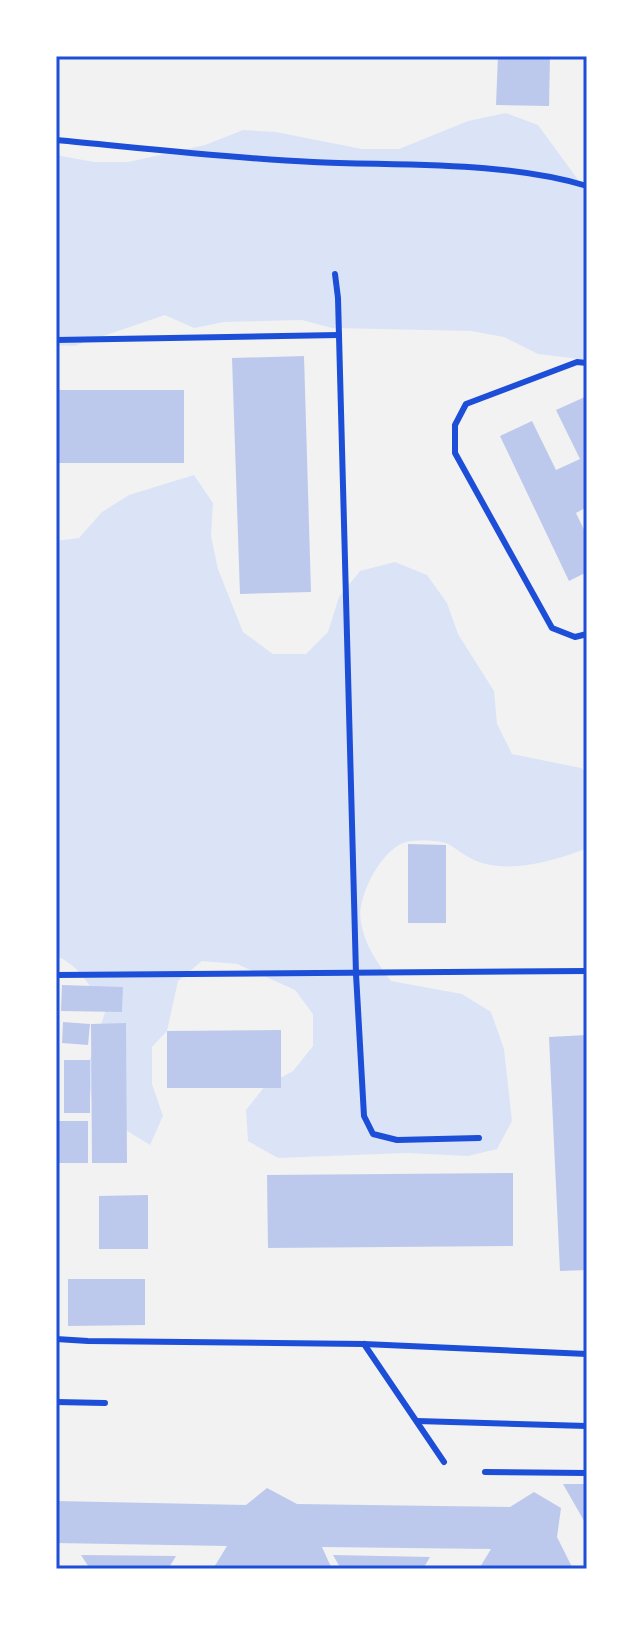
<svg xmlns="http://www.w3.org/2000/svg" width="643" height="1625" viewBox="0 0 643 1625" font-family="'Fira Sans Condensed',sans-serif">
<rect width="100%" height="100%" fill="#f2f2f2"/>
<!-- green -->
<g fill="#dbe4f7">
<path d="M506 113 538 125 587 192V360L538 354 504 337 471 331 332 328 302 320 224 322 194 328 165 315 74 346 56 345V155L94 162H128L205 145 243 130 276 132 362 149H399L468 121Z"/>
<path d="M194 475 213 503 211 536 218 569 243 632 273 654H306L328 632 339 597 360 571 395 562 427 575 447 603 458 634 494 691 497 724 512 754 581 768 587 774V848C555 861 508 875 474 860 465 856 457 849 448 844 439 840 422 840 412 841 384 842 356 897 361 922 365 946 377 962 391 981L462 994 491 1012 504 1049 512 1121 497 1149 468 1156 406 1153 278 1158 248 1141 246 1110 265 1086 293 1071 313 1046V1014L295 990 237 964 202 961 178 981 167 1031 152 1047V1084L163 1116 150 1145 124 1129 92 1103 87 1069 105 1012C92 989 81 966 56 956V541L79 538 102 512 129 495Z"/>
</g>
<!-- building -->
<g fill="#bdc9ec">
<path d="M498 56H550L549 106 496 105Z"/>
<path d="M304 356 311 592 240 594 232 358Z"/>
<rect x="56" y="390" width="128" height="73"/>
<path d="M587 396V507L576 513 587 536V572L569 581 500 436 532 421 556 470 580 459 556 410Z"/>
<path d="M408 844 446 845V923H408Z"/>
<path d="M62 985 123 987 122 1012 61 1011Z"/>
<path d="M63 1022 90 1024 88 1045 62 1043Z"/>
<path d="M126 1023 127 1163H92L91 1024Z"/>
<path d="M281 1030V1088H167V1031Z"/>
<path d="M587 1035V1270L560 1271 549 1037Z"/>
<rect x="64" y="1060" width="26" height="53"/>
<path d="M58 1121H88V1163H57Z"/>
<path d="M513 1173V1246L268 1248 267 1175Z"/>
<path d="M148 1195V1249H99V1196Z"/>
<path d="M68 1279H145V1325L68 1326Z"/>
<path d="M563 1484H587V1526Z"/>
<path d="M267 1488 297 1504 510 1507 534 1492 561 1508 557 1537 573 1569H479L491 1549 322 1547 332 1569H213L227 1546 56 1543V1501L246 1505Z"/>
<path d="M81 1555 176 1556 168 1569H90Z"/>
<path d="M333 1555 430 1557 423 1569H341Z"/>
</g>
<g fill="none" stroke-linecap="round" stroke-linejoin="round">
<!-- service -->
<g stroke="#1d4ed8" stroke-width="6">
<path d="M56 140C141 148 227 158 313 162 399 166 505 161 587 186"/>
<path d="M335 274 338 298 356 974 364 1116 373 1134 397 1140 479 1138"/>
<path d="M56 340 339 335"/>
<path d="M587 363 577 362 466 404 455 425V453L552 628 575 637 587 634"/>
<path d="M56 975 587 971"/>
<path d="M56 1339 88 1341 364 1344 587 1354"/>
<path d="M364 1344 444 1462"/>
<path d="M56 1402 105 1403"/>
<path d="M417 1421 587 1426"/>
<path d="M485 1472 587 1473"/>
</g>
</g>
<!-- border -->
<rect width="643" height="1625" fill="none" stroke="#ffffff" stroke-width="116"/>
<rect x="58" y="58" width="527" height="1509" fill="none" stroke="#1d4ed8" stroke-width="3"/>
</svg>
